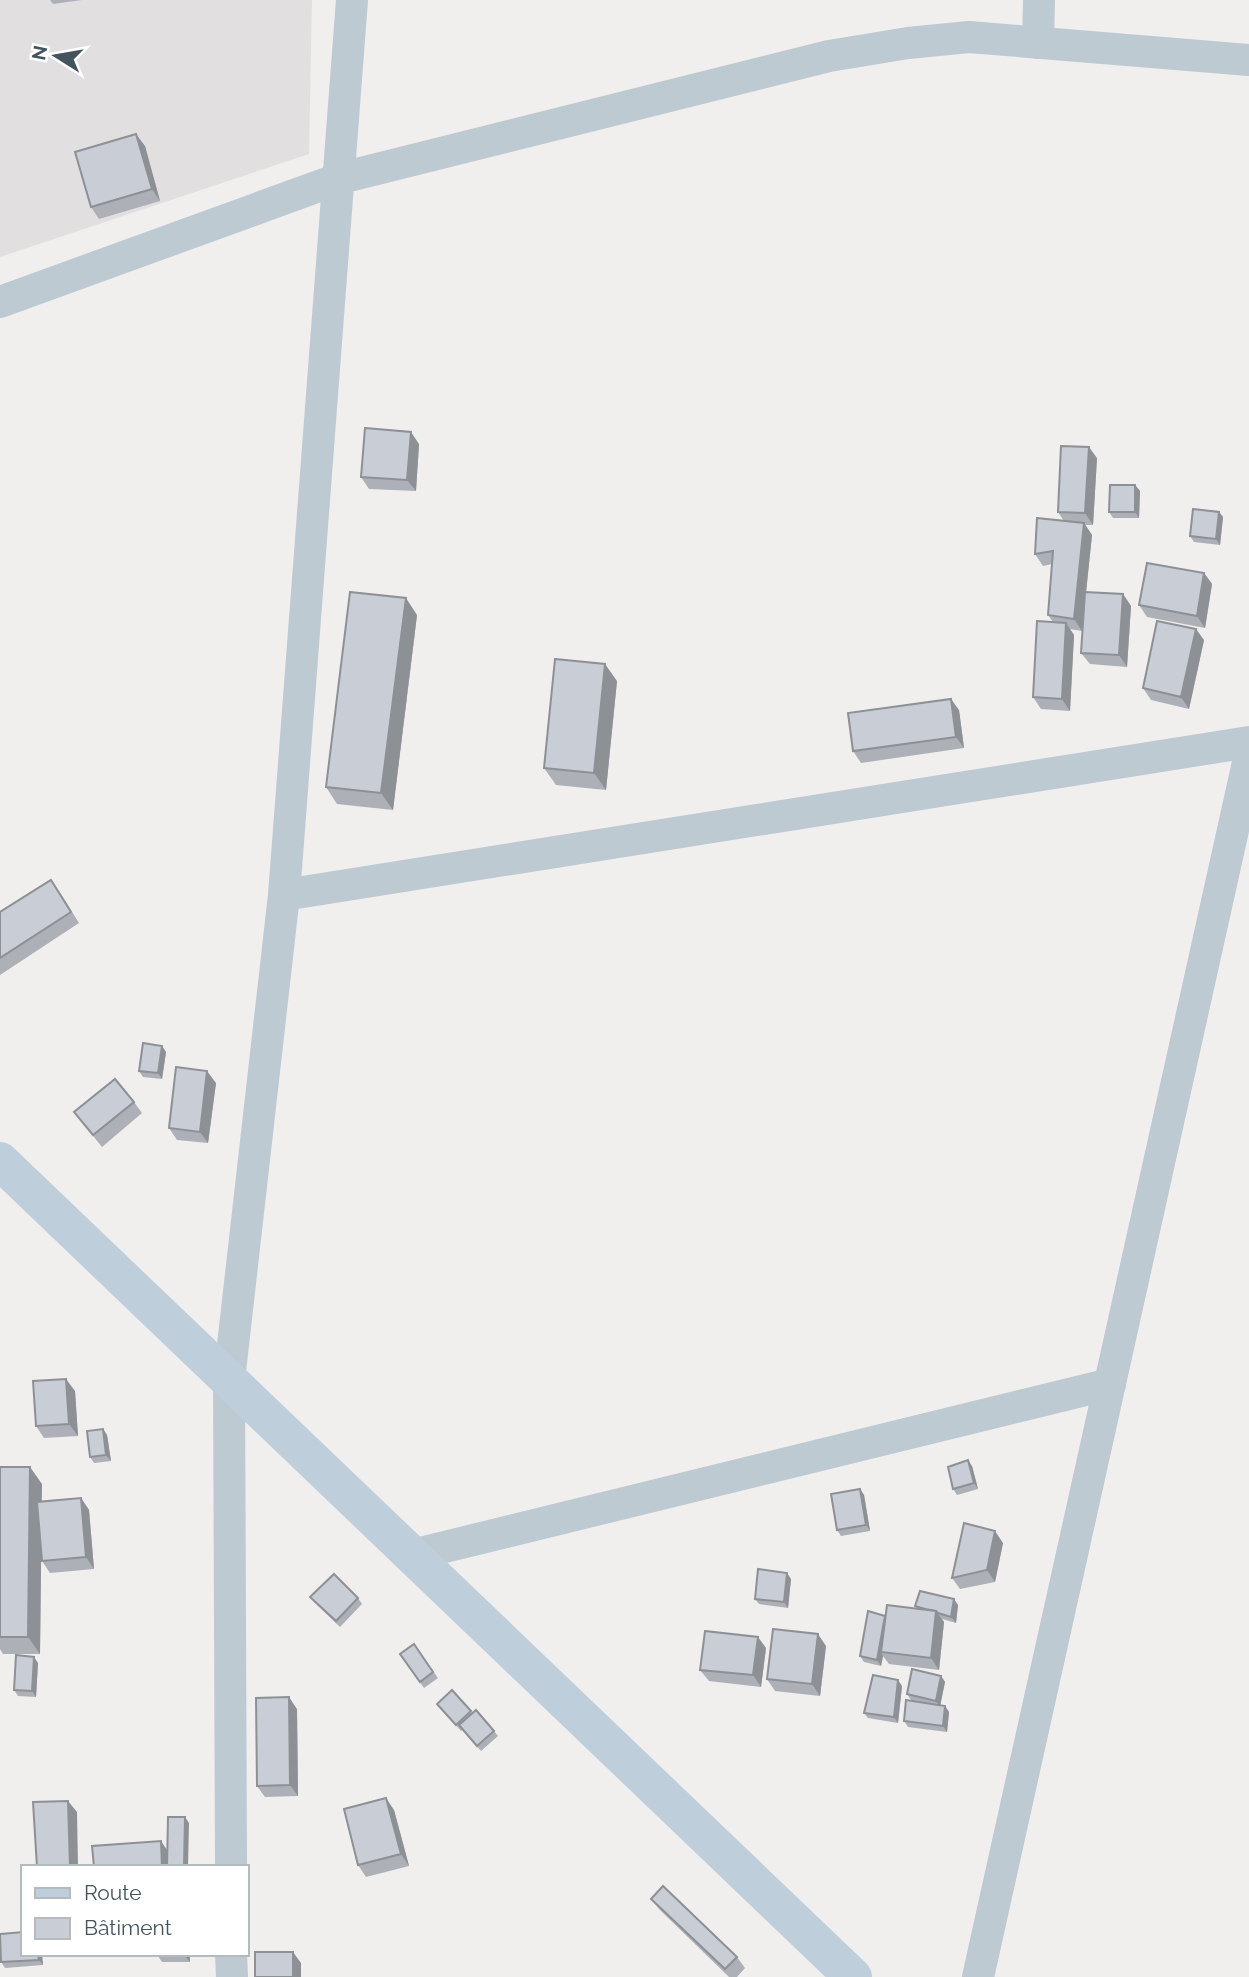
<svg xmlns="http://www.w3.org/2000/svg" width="1249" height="1977" viewBox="0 0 1249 1977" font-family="Raleway,sans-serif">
<rect width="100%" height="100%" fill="#f1eeee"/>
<!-- education -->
<path fill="#e2dfe0" d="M0 0H312L309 154 0 257Z"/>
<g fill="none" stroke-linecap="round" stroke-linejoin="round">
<!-- street -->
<g stroke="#bdcad2" stroke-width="32">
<path d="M1038 43 1039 0"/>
<path d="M0 302 341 178 829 56 908 43 969 37 1249 60"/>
<path d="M284 895 1249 742"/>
<path d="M412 1555 1110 1384"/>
<path d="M231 1867 229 1380 284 895 352 0"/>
<path d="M231 1954 232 1977"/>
<path d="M978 1977 1249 758"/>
</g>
<!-- secondary -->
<path stroke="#beceda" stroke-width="38" d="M0 1161 853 1977"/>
</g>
<!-- wall -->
<g fill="#adb0b7">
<path d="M50 0H82L53 4Z"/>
<path d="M145 146 160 201 99 219 91 207Z"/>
<path d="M419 444 416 491 369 489 361 477Z"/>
<path d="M1097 458 1093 525H1085L1092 535 1086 592 1123 594 1131 606 1127 667 1090 664 1081 653 1084 611 1082 631 1070 629 1074 635 1070 711 1041 709 1033 697 1053 622 1048 615 1052 564 1043 566 1035 554 1064 521 1058 512Z"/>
<path d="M1135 485 1140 491 1139 518H1113L1109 512Z"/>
<path d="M1219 512 1223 517 1220 545 1194 542 1190 536Z"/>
<path d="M1204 573 1212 584 1205 628 1147 617 1139 605Z"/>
<path d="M417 615 393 810 337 804 326 787Z"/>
<path d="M1204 640 1189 709 1151 700 1143 688Z"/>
<path d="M617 681 606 790 556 785 544 768Z"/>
<path d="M959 710 964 748 861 763 853 751Z"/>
<path d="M59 891 79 923 0 975V912Z"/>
<path d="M162 1046 166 1052 162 1079 143 1077 139 1071Z"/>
<path d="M216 1083 208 1143 177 1140 169 1128Z"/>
<path d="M134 1102 142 1113 102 1147 74 1112Z"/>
<path d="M75 1391 78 1436 44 1438 36 1426Z"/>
<path d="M103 1429 107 1435 111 1461 94 1463 90 1457Z"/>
<path d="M972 1466 978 1489 957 1495 953 1489Z"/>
<path d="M0 1467 42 1484 41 1502 81 1498 89 1510 94 1569 50 1573 42 1561 41 1551 40 1654H3L0 1649Z"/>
<path d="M860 1489 864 1495 870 1531 841 1536 837 1530Z"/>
<path d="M1003 1543 995 1582 960 1589 952 1578Z"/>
<path d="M791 1579 788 1608 759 1604 755 1599Z"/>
<path d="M310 1597 358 1598 362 1604 340 1627 315 1603Z"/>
<path d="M958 1605 956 1623 942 1619 944 1622 939 1670 889 1664 883 1656 881 1666 864 1662 860 1656 885 1616 916 1608 915 1606Z"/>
<path d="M414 1644 438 1678 424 1688 400 1654Z"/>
<path d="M826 1646 820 1696 775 1691 767 1679Z"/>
<path d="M766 1648 761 1687 709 1681 700 1670Z"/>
<path d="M38 1663 36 1697 18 1696 14 1690Z"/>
<path d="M941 1676 945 1682 940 1705 945 1706 949 1712 947 1732 908 1727 904 1721 911 1700 907 1694Z"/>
<path d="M902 1686 898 1723 868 1718 864 1713Z"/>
<path d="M452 1690 472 1713 494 1731 498 1736 481 1751 462 1730 461 1731 437 1704Z"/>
<path d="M297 1709 298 1796 265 1797 257 1786Z"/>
<path d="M394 1810 409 1866 366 1877 358 1865Z"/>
<path d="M651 1899 737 1957 745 1968 737 1977H729L660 1910Z"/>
<path d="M23 1954H70V1956L42 1955 43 1965 5 1968 1 1962Z"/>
<path d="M190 1954V1962H162L158 1956Z"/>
</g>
<!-- shaded-wall -->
<g fill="#8d9095">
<path d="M136 134 145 146 160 201 152 189Z"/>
<path d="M411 432 419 444 416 491 407 480Z"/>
<path d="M1089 447 1097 458 1093 525 1085 513Z"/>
<path d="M1135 485 1140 491 1139 518 1135 512Z"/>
<path d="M1219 512 1223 517 1220 545 1216 539Z"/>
<path d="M1084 523 1092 535 1082 631 1074 619Z"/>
<path d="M1204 573 1212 584 1205 628 1197 616Z"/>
<path d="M1123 594 1131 606 1127 667 1119 655Z"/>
<path d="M406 598 417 615 393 810 381 793Z"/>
<path d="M1066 623 1074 635 1070 711 1062 699Z"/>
<path d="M1196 629 1204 640 1189 709 1181 697Z"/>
<path d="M605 664 617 681 606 790 594 773Z"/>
<path d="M951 699 959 710 964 748 956 737Z"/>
<path d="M162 1046 166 1052 162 1079 158 1073Z"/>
<path d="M207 1071 216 1083 208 1143 200 1132Z"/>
<path d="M66 1379 75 1391 78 1436 69 1424Z"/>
<path d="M103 1429 107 1435 111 1461 106 1455Z"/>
<path d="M968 1460 972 1466 978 1489 974 1483Z"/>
<path d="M30 1467 42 1484 40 1654 28 1637Z"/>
<path d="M860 1489 864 1495 870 1531 866 1525Z"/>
<path d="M81 1498 89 1510 94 1569 86 1557Z"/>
<path d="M995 1531 1003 1543 995 1582 987 1570Z"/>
<path d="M787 1573 791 1579 788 1608 784 1602Z"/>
<path d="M954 1599 958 1605 956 1623 951 1617Z"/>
<path d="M936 1611 944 1622 939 1670 931 1658Z"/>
<path d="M886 1616 881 1652 883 1656 881 1666 877 1660Z"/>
<path d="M818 1634 826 1646 820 1696 812 1684Z"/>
<path d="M758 1637 766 1648 761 1687 753 1675Z"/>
<path d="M34 1657 38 1663 36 1697 32 1691Z"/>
<path d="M941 1676 945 1682 940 1707 936 1701Z"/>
<path d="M898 1680 902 1686 898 1723 894 1717Z"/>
<path d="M289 1697 297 1709 298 1796 290 1785Z"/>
<path d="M945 1706 949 1712 947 1732 943 1726Z"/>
<path d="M386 1798 394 1810 409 1866 401 1854Z"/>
<path d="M68 1801 77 1812 78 1867H70Z"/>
<path d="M185 1817 189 1823 188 1867H184Z"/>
<path d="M161 1841 169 1853 170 1867H162Z"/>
<path d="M293 1952 301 1963V1977H293Z"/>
<path d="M38 1954 42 1955 43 1965 39 1960Z"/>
<path d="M185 1954H190V1962L185 1956Z"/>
</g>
<!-- building -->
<g fill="#c9cdd5" stroke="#8d9095" stroke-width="2">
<path d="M136 134 152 189 91 207 75 152Z"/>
<path d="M365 428 411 432 407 480 361 477Z"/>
<path d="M1061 446 1089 447 1085 513 1058 512Z"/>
<path d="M1110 485H1135V512H1109Z"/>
<path d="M1193 509 1219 512 1216 539 1190 536Z"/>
<path d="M1037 518 1084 523 1074 619 1048 615 1053 551 1035 554Z"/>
<path d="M1147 563 1204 573 1197 616 1139 605Z"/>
<path d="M350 592 406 598 381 793 326 787Z"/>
<path d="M1085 592 1123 594 1119 655 1081 653Z"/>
<path d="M1037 621 1066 623 1062 699 1033 697Z"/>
<path d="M1157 621 1196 629 1181 697 1143 688Z"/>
<path d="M555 659 605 664 594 773 544 768Z"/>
<path d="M951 699 956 737 853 751 848 713Z"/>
<path d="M51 880 71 912 0 958V912Z"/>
<path d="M143 1043 162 1046 158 1073 139 1071Z"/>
<path d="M176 1067 207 1071 200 1132 169 1128Z"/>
<path d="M115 1079 134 1102 93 1135 74 1112Z"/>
<path d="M66 1379 69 1424 36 1426 33 1381Z"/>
<path d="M103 1429 106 1455 90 1457 87 1431Z"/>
<path d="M968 1460 974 1483 953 1489 948 1467Z"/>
<path d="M0 1467H30L28 1637H0Z"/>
<path d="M860 1489 866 1525 837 1530 831 1494Z"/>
<path d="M81 1498 86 1557 42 1561 37 1502Z"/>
<path d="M964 1523 995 1531 987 1570 952 1578Z"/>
<path d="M758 1569 787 1573 784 1602 755 1599Z"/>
<path d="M334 1574 358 1598 336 1621 310 1597Z"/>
<path d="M920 1591 954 1599 951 1617 938 1613 936 1611 925 1609 915 1606Z"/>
<path d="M887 1605 936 1611 931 1658 881 1652Z"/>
<path d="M868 1611 885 1616 877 1660 860 1656Z"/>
<path d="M773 1629 818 1634 812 1684 767 1679Z"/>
<path d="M705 1631 758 1637 753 1675 700 1670Z"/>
<path d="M414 1644 433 1672 420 1682 400 1654Z"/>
<path d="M16 1655 34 1657 32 1691 14 1690Z"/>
<path d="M912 1669 941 1676 936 1701 907 1694Z"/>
<path d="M873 1675 898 1680 894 1717 864 1713Z"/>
<path d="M452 1690 471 1711 456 1725 437 1704Z"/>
<path d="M289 1697 290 1785 257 1786 256 1698Z"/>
<path d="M906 1700 945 1706 943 1726 904 1721Z"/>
<path d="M476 1710 494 1731 477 1746 459 1725Z"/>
<path d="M386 1798 401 1854 358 1865 344 1809Z"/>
<path d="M68 1801 70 1867H37L33 1802Z"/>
<path d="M168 1817H185L184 1867H167Z"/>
<path d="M161 1841 162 1867H94L92 1846Z"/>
<path d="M663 1886 737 1957 725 1969 651 1899Z"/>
<path d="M23 1932V1954H38L39 1960 1 1962 0 1934Z"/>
<rect x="255" y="1952" width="38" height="25"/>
<rect x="158" y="1954" width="27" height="2"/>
</g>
<!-- legend -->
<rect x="21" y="1865" width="228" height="91" fill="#ffffff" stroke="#b4bbbf" stroke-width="2"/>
<rect x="35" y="1888" width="35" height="10" fill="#beceda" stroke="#b4bbbf" stroke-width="2"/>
<text x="84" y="1900" font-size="21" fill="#44545e">Route</text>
<rect x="35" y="1918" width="35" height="21" fill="#c9cdd5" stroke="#b4bbbf" stroke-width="2"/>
<text x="84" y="1935" font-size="21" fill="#44545e">Bâtiment</text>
<!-- north arrow -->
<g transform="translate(56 56) rotate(281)" stroke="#ffffff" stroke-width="5" paint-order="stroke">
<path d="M0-5L12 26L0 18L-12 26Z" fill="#44545e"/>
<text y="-10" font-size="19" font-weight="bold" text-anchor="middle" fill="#44545e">N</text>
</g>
</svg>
